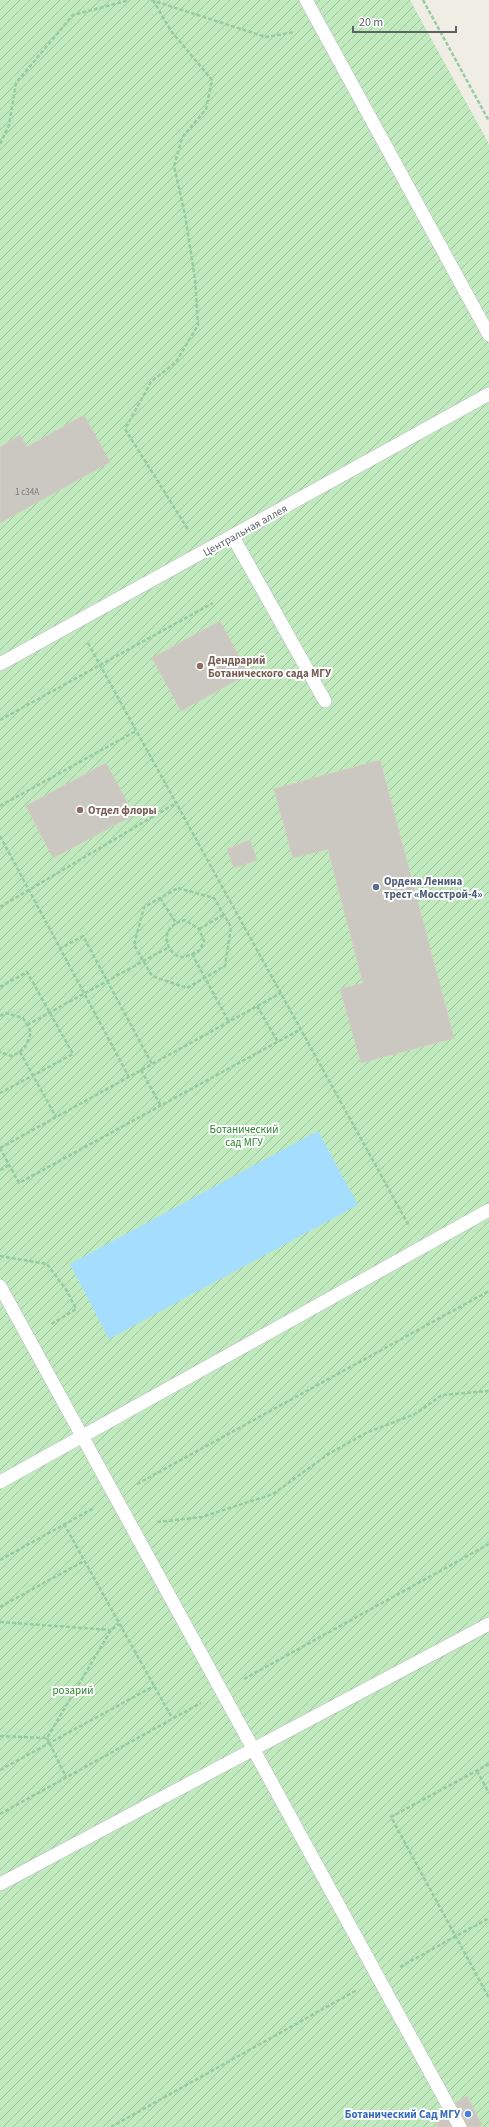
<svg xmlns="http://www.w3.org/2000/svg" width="489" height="2127" viewBox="0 0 489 2127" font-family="'Source Sans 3',sans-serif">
<defs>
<pattern id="garden-furrows" width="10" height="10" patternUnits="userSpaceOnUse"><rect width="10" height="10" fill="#c0eabe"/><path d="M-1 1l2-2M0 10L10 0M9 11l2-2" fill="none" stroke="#9fc19e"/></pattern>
</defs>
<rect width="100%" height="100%" fill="#f0ede4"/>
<!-- garden -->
<path fill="url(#garden-furrows)" d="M0 0H410L489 144V2127H0Z"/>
<!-- water -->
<path fill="#a5ddff" d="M318 1131 358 1205 109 1339 70 1264Z"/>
<!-- building -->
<g fill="#cbc7c1" stroke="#d6cec1">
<path d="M84 415 110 462 0 523V447L20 435 27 447Z"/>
<path d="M220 621 248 674 181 711 152 658Z"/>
<path d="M380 760 454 1038 361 1063 340 989 363 983 328 849 293 858 274 789Z"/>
<path d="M106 763 134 815 53 858 26 806Z"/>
<path d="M250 840 257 860 234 868 227 849Z"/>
<path d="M467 2096 482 2125 477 2127H468L455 2103Z"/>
<path d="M443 2108 453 2127H438L431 2114Z"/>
</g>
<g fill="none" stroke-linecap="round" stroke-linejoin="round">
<!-- lane casing -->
<g stroke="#b7bbbf" stroke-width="14">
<g id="lane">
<path d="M306 0 489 335"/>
<path d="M233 537 325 701"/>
<path d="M0 664 489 394"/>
<path d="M0 1286 460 2127"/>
<path d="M0 1482 489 1210"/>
<path d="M0 1884 489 1624"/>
</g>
</g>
<!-- path -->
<g stroke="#96cca2" stroke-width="2.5" stroke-dasharray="4 2" stroke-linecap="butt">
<path d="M151 0 266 37 295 32"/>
<path d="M153 0 171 31 212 80 206 109 182 138 174 166 185 215 195 279 198 325 176 362 151 382 125 429 189 531"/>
<path d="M423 0 489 121"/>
<path d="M0 144 9 125 16 83 73 15 130 0"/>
<path d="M88 643 409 1226"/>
<path d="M0 720 213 603"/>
<path d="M0 806 136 731"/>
<path d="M0 836 129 1077"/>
<path d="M178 888 214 898 231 927 225 966 187 988 152 976 134 945 144 907Z"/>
<path d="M160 898 176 923 185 920 199 929 204 941 199 951C194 953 188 956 183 957 171 957 162 939 169 930 170 927 174 925 176 923"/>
<path d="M0 907 176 803"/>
<path d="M199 929 223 915"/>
<path d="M59 949 83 936 152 1064"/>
<path d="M192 954 229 1022"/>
<path d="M0 987 27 972 73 1054 0 1093"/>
<path d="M257 1006 278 1042"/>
<path d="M0 1016 6 1013 23 1018 31 1032C26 1047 26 1050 11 1056L0 1052"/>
<path d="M27 1025 169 947"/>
<path d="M20 1052 56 1117"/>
<path d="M141 1070 161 1106"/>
<path d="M0 1148 19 1183 301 1029"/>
<path d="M0 1148 281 993"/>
<path d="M0 1170 9 1165"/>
<path d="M0 1256 47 1264 67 1291 76 1309 50 1325"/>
<path d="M137 1484 489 1291"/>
<path d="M157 1522 202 1517 273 1494 330 1453 368 1432 415 1414 442 1395 489 1391"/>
<path d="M64 1524 172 1718"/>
<path d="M0 1560 94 1508"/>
<path d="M0 1607 84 1561"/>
<path d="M0 1622 111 1630"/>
<path d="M244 1679 489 1544"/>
<path d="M0 1736 47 1738 111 1630 119 1624"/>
<path d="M47 1738 66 1777"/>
<path d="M489 1764 391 1817 489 1998"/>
<path d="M0 1770 154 1686"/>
<path d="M477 1771 489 1793"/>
<path d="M0 1814 201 1703"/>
<path d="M400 1967 489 1918"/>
<path d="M111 2127 357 1990"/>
</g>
<!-- lane -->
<use href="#lane" stroke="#fff" stroke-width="13"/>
</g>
<!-- markers -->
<g fill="#8d6e63" stroke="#fff" stroke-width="1.5">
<circle cx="200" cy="666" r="4"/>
<circle cx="80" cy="810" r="4"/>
</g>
<circle fill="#5c6f8a" stroke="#fff" stroke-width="1.5" cx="376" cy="887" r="4"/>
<circle fill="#3f7fe0" stroke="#fff" stroke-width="1.5" cx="468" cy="2114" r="4"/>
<g text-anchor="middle" stroke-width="4" stroke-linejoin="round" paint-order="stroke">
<!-- number labels -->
<g font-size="9" fill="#787a7d">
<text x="27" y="495">1 с34А</text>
</g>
<!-- street labels -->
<g font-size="11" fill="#5c6166" stroke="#fff">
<text transform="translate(245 530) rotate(-29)" y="4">Центральная аллея</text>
</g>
<!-- education labels -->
<g font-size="11" font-weight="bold" fill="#785e54" stroke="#fff" text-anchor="start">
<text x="208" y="664">Дендрарий<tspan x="208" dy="13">Ботанического сада МГУ</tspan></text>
<text x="88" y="814">Отдел флоры</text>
</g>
<!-- service labels -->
<g font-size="11" font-weight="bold" fill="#4e5e75" stroke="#fff" text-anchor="start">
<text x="384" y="885">Ордена Ленина<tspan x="384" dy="13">трест «Мосстрой-4»</tspan></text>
</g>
<!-- park labels -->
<g font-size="11" fill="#2d862b" stroke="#fff">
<text x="244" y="1133">Ботанический<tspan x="244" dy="13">сад МГУ</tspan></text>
<text x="73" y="1694">розарий</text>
</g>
<!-- shop labels -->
<g font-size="11" font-weight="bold" fill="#366cbe" stroke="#fff" text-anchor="end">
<text x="460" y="2118">Ботанический Сад МГУ</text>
</g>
</g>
<!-- scale -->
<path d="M353 26v6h103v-6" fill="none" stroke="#5c6166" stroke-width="2"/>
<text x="359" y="26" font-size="12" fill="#5c6166" stroke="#ffffff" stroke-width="3" paint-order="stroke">20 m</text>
</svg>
